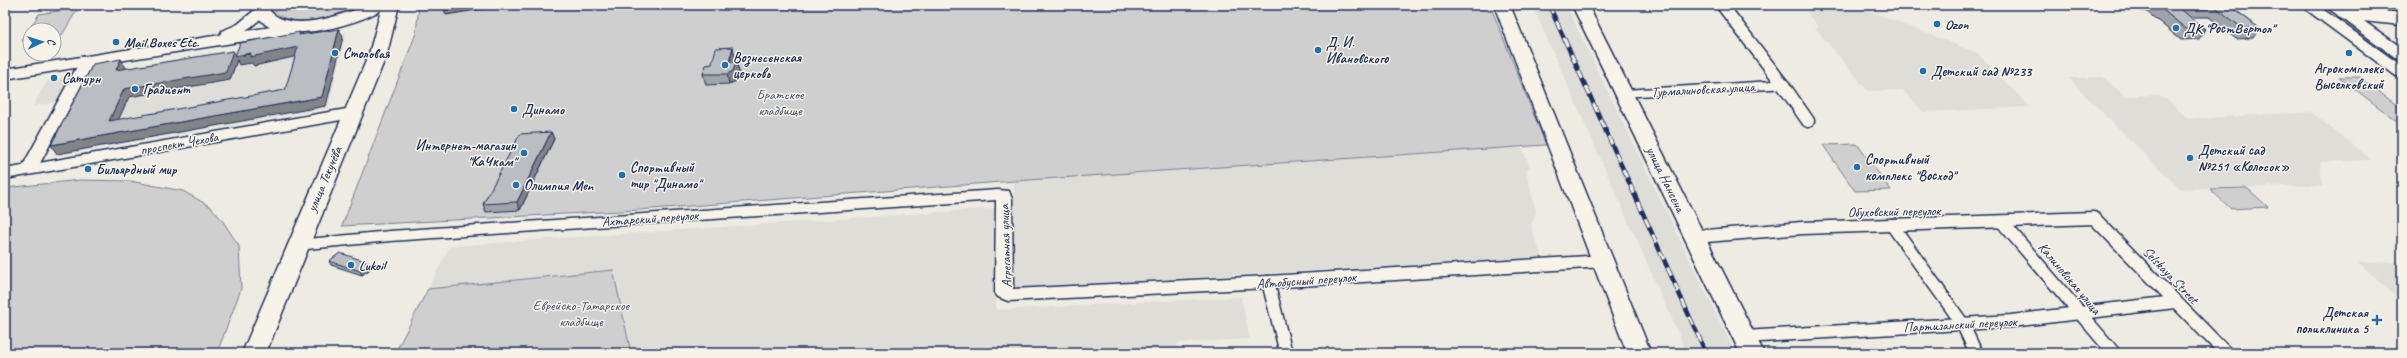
<svg xmlns="http://www.w3.org/2000/svg" width="2407" height="358" viewBox="0 0 2407 358" font-family="Caveat,sans-serif">
<rect width="100%" height="100%" fill="#eeebe2"/>
<filter id="ink" filterUnits="userSpaceOnUse"><feTurbulence type="fractalNoise" baseFrequency=".025" numOctaves="2"/><feDisplacementMap in="SourceGraphic" scale="8" xChannelSelector="R" yChannelSelector="G"/><feConvolveMatrix kernelMatrix="1 2 1 2 8 2 1 2 1" color-interpolation-filters="sRGB"/></filter>
<g filter="url(#ink)">
<!-- built -->
<g fill="#deddd8">
<path d="M1532 5H1566L1735 353H1687Z"/>
<path d="M1860 9 1870 11 1977 53 2030 107 1923 112 1903 90 1868 91 1815 28H1819L1806 11Z"/>
<path d="M346 32 328 108 54 156 96 72Z"/>
<path d="M70 77 56 102 33 106 47 81Z"/>
<path d="M2103 77 2125 96 2158 95 2168 100 2188 119 2311 112 2372 160 2320 162 2322 185 2180 189 2068 78Z"/>
<path d="M1521 147 1530 166 1526 171 1536 212 1531 226 1542 257 1014 288V181Z"/>
<path d="M997 208 996 310 1241 297 1250 339 1177 343 1179 353H631L613 270 428 289 450 246Z"/>
<path d="M2402 262V302L2358 263Z"/>
</g>
<!-- green -->
<g fill="#cfcfcf" stroke="#757f96">
<path d="M276 5H363C345 14 289 32 275 11Z"/>
<path d="M419 5H1490L1546 145 1014 181 639 210 342 226 416 33Z"/>
<path d="M78 8 62 35 54 36V30H30V40L22 41 39 14Z"/>
<path d="M2340 22H2348L2402 61V69Z"/>
<path d="M2339 77H2359L2402 109V122H2398Z"/>
<path d="M1857 144 1891 190 1855 191 1823 145Z"/>
<path d="M80 180 130 181 183 191 211 207 222 220 239 246 241 289 217 353H5V188Z"/>
<path d="M2247 188 2268 207 2231 209 2210 189Z"/>
<path d="M613 270 631 353H395L428 289Z"/>
</g>
<g fill="none" stroke-linecap="round" stroke-linejoin="round">
<!-- minor casing -->
<g stroke="#1b2f5e" stroke-width="15">
<g id="minor">
<path d="M2343 13 2402 19"/>
<path d="M1783 85 1808 121"/>
<path d="M2003 223 2114 353"/>
<path d="M1892 225 1962 323 1976 353"/>
<path d="M1694 237 1802 228 2094 218 2226 353"/>
<path d="M1268 282 1286 353"/>
<path d="M1745 337 2011 321 2175 302"/>
</g>
</g>
<!-- tertiary casing -->
<g stroke="#1b2f5e" stroke-width="3">
<g id="tertiary">
<path d="M1715 5H1729L1788 82 1790 85 1788 88 1619 97 1617 94 1619 91 1624 90 1773 81Z"/>
<path d="M87 57 94 61 37 169 35 172H23L21 169 80 61Z"/>
<path d="M998 190 1009 191 1012 199 1013 289 1268 276 1604 255 1610 257 1613 261 1610 265 1604 267 1268 288 1008 301 998 297 995 293 996 200 390 241 297 250 291 249 288 245 291 241 297 240 390 231Z"/>
</g>
</g>
<!-- secondary casing -->
<g stroke="#1b2f5e" stroke-width="3">
<g id="secondary">
<path d="M2300 5H2317L2402 66V78L2396 76Z"/>
<path d="M2324 5H2341L2402 48V60L2396 58Z"/>
<path d="M262 6 270 11 246 31 302 22 310 27 302 32 5 79V69L220 35 222 31 238 24 257 8Z"/>
<path d="M352 108 358 109 360 113 358 117 5 179V169Z"/>
</g>
</g>
<!-- primary casing -->
<g stroke="#1b2f5e" stroke-width="3">
<g id="primary">
<path d="M256 5H272L270 11C291 34 341 15 365 6 374 2 389 5 399 5L387 54 266 353H242L369 54 381 10C356 25 293 42 266 25 261 21 257 16 254 11Z"/>
<path d="M1494 5H1510L1651 353H1627Z"/>
<path d="M1572 5H1588L1764 353H1740Z"/>
</g>
</g>
<!-- minor -->
<use href="#minor" stroke="#f7f3e8" stroke-width="12"/>
<!-- tertiary -->
<use href="#tertiary" fill="#f7f3e8" fill-rule="evenodd"/>
<!-- secondary -->
<use href="#secondary" fill="#f7f3e8" fill-rule="evenodd"/>
<!-- primary -->
<use href="#primary" fill="#f7f3e8" fill-rule="evenodd"/>
<!-- rail casing -->
<g stroke="#1b2f5e" stroke-width="4.5">
<path id="rail" d="M1549 5 1706 353"/>
</g>
<!-- rail -->
<use href="#rail" stroke="#f7f3e8" stroke-width="3" stroke-dasharray="9" stroke-linecap="butt"/>
</g>
<!-- wall -->
<g fill="#a0a3a7" stroke="#1b2f5e">
<path d="M2135 5H2229L2259 28 2253 38 2236 39 2209 17H2190L2205 29 2199 39 2181 40 2146 11H2142Z"/>
<path d="M2361 5H2379L2376 9 2362 7Z"/>
<path d="M735 57 734 62H736L739 72 736 81 729 84 706 85 703 74 712 64Z"/>
<path d="M551 132 554 139 520 210 486 212 483 204Z"/>
<path d="M329 261 373 267 362 275 331 265Z"/>
</g>
<!-- shaded-wall -->
<g fill="#828488" stroke="#1b2f5e">
<path d="M443 5H507L446 15Z"/>
<path d="M339 29 343 37 326 106 57 154 51 145 322 97Z"/>
<path d="M298 47 302 55 254 66 252 63 239 65 237 60 230 80 129 97 114 129 109 121 124 89 233 51 236 56Z"/>
<path d="M733 47 735 57 732 71 736 62 739 72 736 81 729 84 727 74Z"/>
<path d="M121 59 126 68 121 79 116 70Z"/>
<path d="M551 132 554 139 520 210 517 202Z"/>
<path d="M371 263 373 267 362 275 360 271Z"/>
</g>
<!-- building -->
<g fill="#babdc2" stroke="#1b2f5e">
<path d="M2157 5H2229L2259 28H2242L2214 6 2178 7 2205 29H2186Z"/>
<path d="M339 29 322 97 51 145 93 64 121 59 116 70 233 51 226 72 124 89 109 121 285 90 298 47 250 57 251 53 235 56 240 43 300 32 299 35Z"/>
<path d="M733 47 729 62H736L733 71 727 74H703L706 65 712 64 716 48Z"/>
<path d="M551 132 517 202 483 204 520 134Z"/>
<path d="M340 253 371 263 360 271 329 261Z"/>
</g>
</g>
<!-- markers -->
<g fill="#1f6fb2" stroke="#f7f3e8" stroke-width="1.5">
<circle cx="1937" cy="24" r="4"/>
<circle cx="2176" cy="28" r="4"/>
<circle cx="116" cy="42" r="4"/>
<circle cx="1318" cy="50" r="4"/>
<circle cx="335" cy="53" r="4"/>
<circle cx="2349" cy="53" r="4"/>
<circle cx="725" cy="65" r="4"/>
<circle cx="1923" cy="71" r="4"/>
<circle cx="54" cy="78" r="4"/>
<circle cx="135" cy="89" r="4"/>
<circle cx="514" cy="109" r="4"/>
<circle cx="524" cy="153" r="4"/>
<circle cx="2190" cy="158" r="4"/>
<circle cx="1857" cy="167" r="4"/>
<circle cx="88" cy="169" r="4"/>
<circle cx="622" cy="175" r="4"/>
<circle cx="516" cy="185" r="4"/>
<circle cx="351" cy="265" r="4"/>
<path d="M2375 314h4v4h4v4h-4v4h-4v-4h-4v-4h4z"/>
</g>
<g text-anchor="middle" stroke-width="3" stroke-linejoin="round" paint-order="stroke">
<!-- poi labels -->
<g font-size="14" font-weight="bold" fill="#1b2f5e" stroke="#f7f3e8" text-anchor="start">
<text x="1945" y="29">Ozon</text>
<text x="2184" y="33">ДК "РостВертол"</text>
<text x="124" y="47">Mail Boxes Etc.</text>
<text x="1326" y="47">Д. И.<tspan x="1326" dy="16">Ивановского</tspan></text>
<text x="343" y="58">Столовая</text>
<text x="733" y="62">Вознесенская<tspan x="733" dy="16">церковь</tspan></text>
<text x="2349" y="73" text-anchor="middle">Агрокомплекс<tspan x="2349" dy="16">Выселковский</tspan></text>
<text x="1931" y="76">Детский сад №233</text>
<text x="62" y="83">Сатурн</text>
<text x="143" y="94">Градиент</text>
<text x="522" y="114">Динамо</text>
<text x="516" y="150" text-anchor="end">Интернет-магазин<tspan x="516" dy="16">"КаЧкам"</tspan></text>
<text x="2198" y="155">Детский сад<tspan x="2198" dy="16">№251 «Колосок»</tspan></text>
<text x="1865" y="164">Спортивный<tspan x="1865" dy="16">комплекс "Восход"</tspan></text>
<text x="630" y="172">Спортивный<tspan x="630" dy="16">тир "Динамо"</tspan></text>
<text x="96" y="174">Бильярдный мир</text>
<text x="524" y="190">Олимпия Men</text>
<text x="359" y="270">Lukoil</text>
<text x="2368" y="317" text-anchor="end">Детская<tspan x="2368" dy="16">поликлиника 5</tspan></text>
</g>
<!-- street labels -->
<g font-size="14" fill="#1b2f5e" stroke="#f7f3e8">
<text transform="translate(1703 89) rotate(-3)" y="5">Турмалиновская улица</text>
<text transform="translate(179 143) rotate(-10)" y="5">проспект Чехова</text>
<text transform="translate(324 179) rotate(-67)" y="5">улица Текучёва</text>
<text transform="translate(1666 179) rotate(64)" y="5">улица Нансена</text>
<text transform="translate(1894 211) rotate(-1)" y="5">Обуховский переулок</text>
<text transform="translate(650 218) rotate(-4)" y="5">Ахтарский переулок</text>
<text transform="translate(1005 246) rotate(-92)" y="5">Агрегатная улица</text>
<text transform="translate(2171 275) rotate(46)" y="5">Selskaya Street</text>
<text transform="translate(2070 278) rotate(50)" y="5">Калиновская улица</text>
<text transform="translate(1306 280) rotate(-4)" y="5">Автобусный переулок</text>
<text transform="translate(1960 324) rotate(-3)" y="5">Партизанский переулок</text>
</g>
<!-- park labels -->
<g font-size="14" fill="#3f4f75" stroke="#f7f3e8">
<text x="780" y="99">Братское<tspan x="780" dy="16">кладбище</tspan></text>
<text x="581" y="310">Еврейско-Татарское<tspan x="581" dy="16">кладбище</tspan></text>
</g>
</g>
<!-- margin -->
<rect width="2407" height="358" fill="none" stroke="#f7f3e8" stroke-width="20"/>
<rect x="10" y="10" width="2387" height="338" fill="none" stroke="#1b2f5e" stroke-width="1.5" filter="url(#ink)"/>
<!-- north arrow -->
<g transform="translate(42 42) rotate(86)"><circle r="19" fill="#f7f3e8" stroke="#9fa5b1"/>
<path d="M0-3L7 15L0 10L-7 15Z" fill="#1f6fb2"/>
<text y="-6" font-size="11" font-weight="bold" text-anchor="middle" fill="#1b2f5e">С</text>
</g>
</svg>
